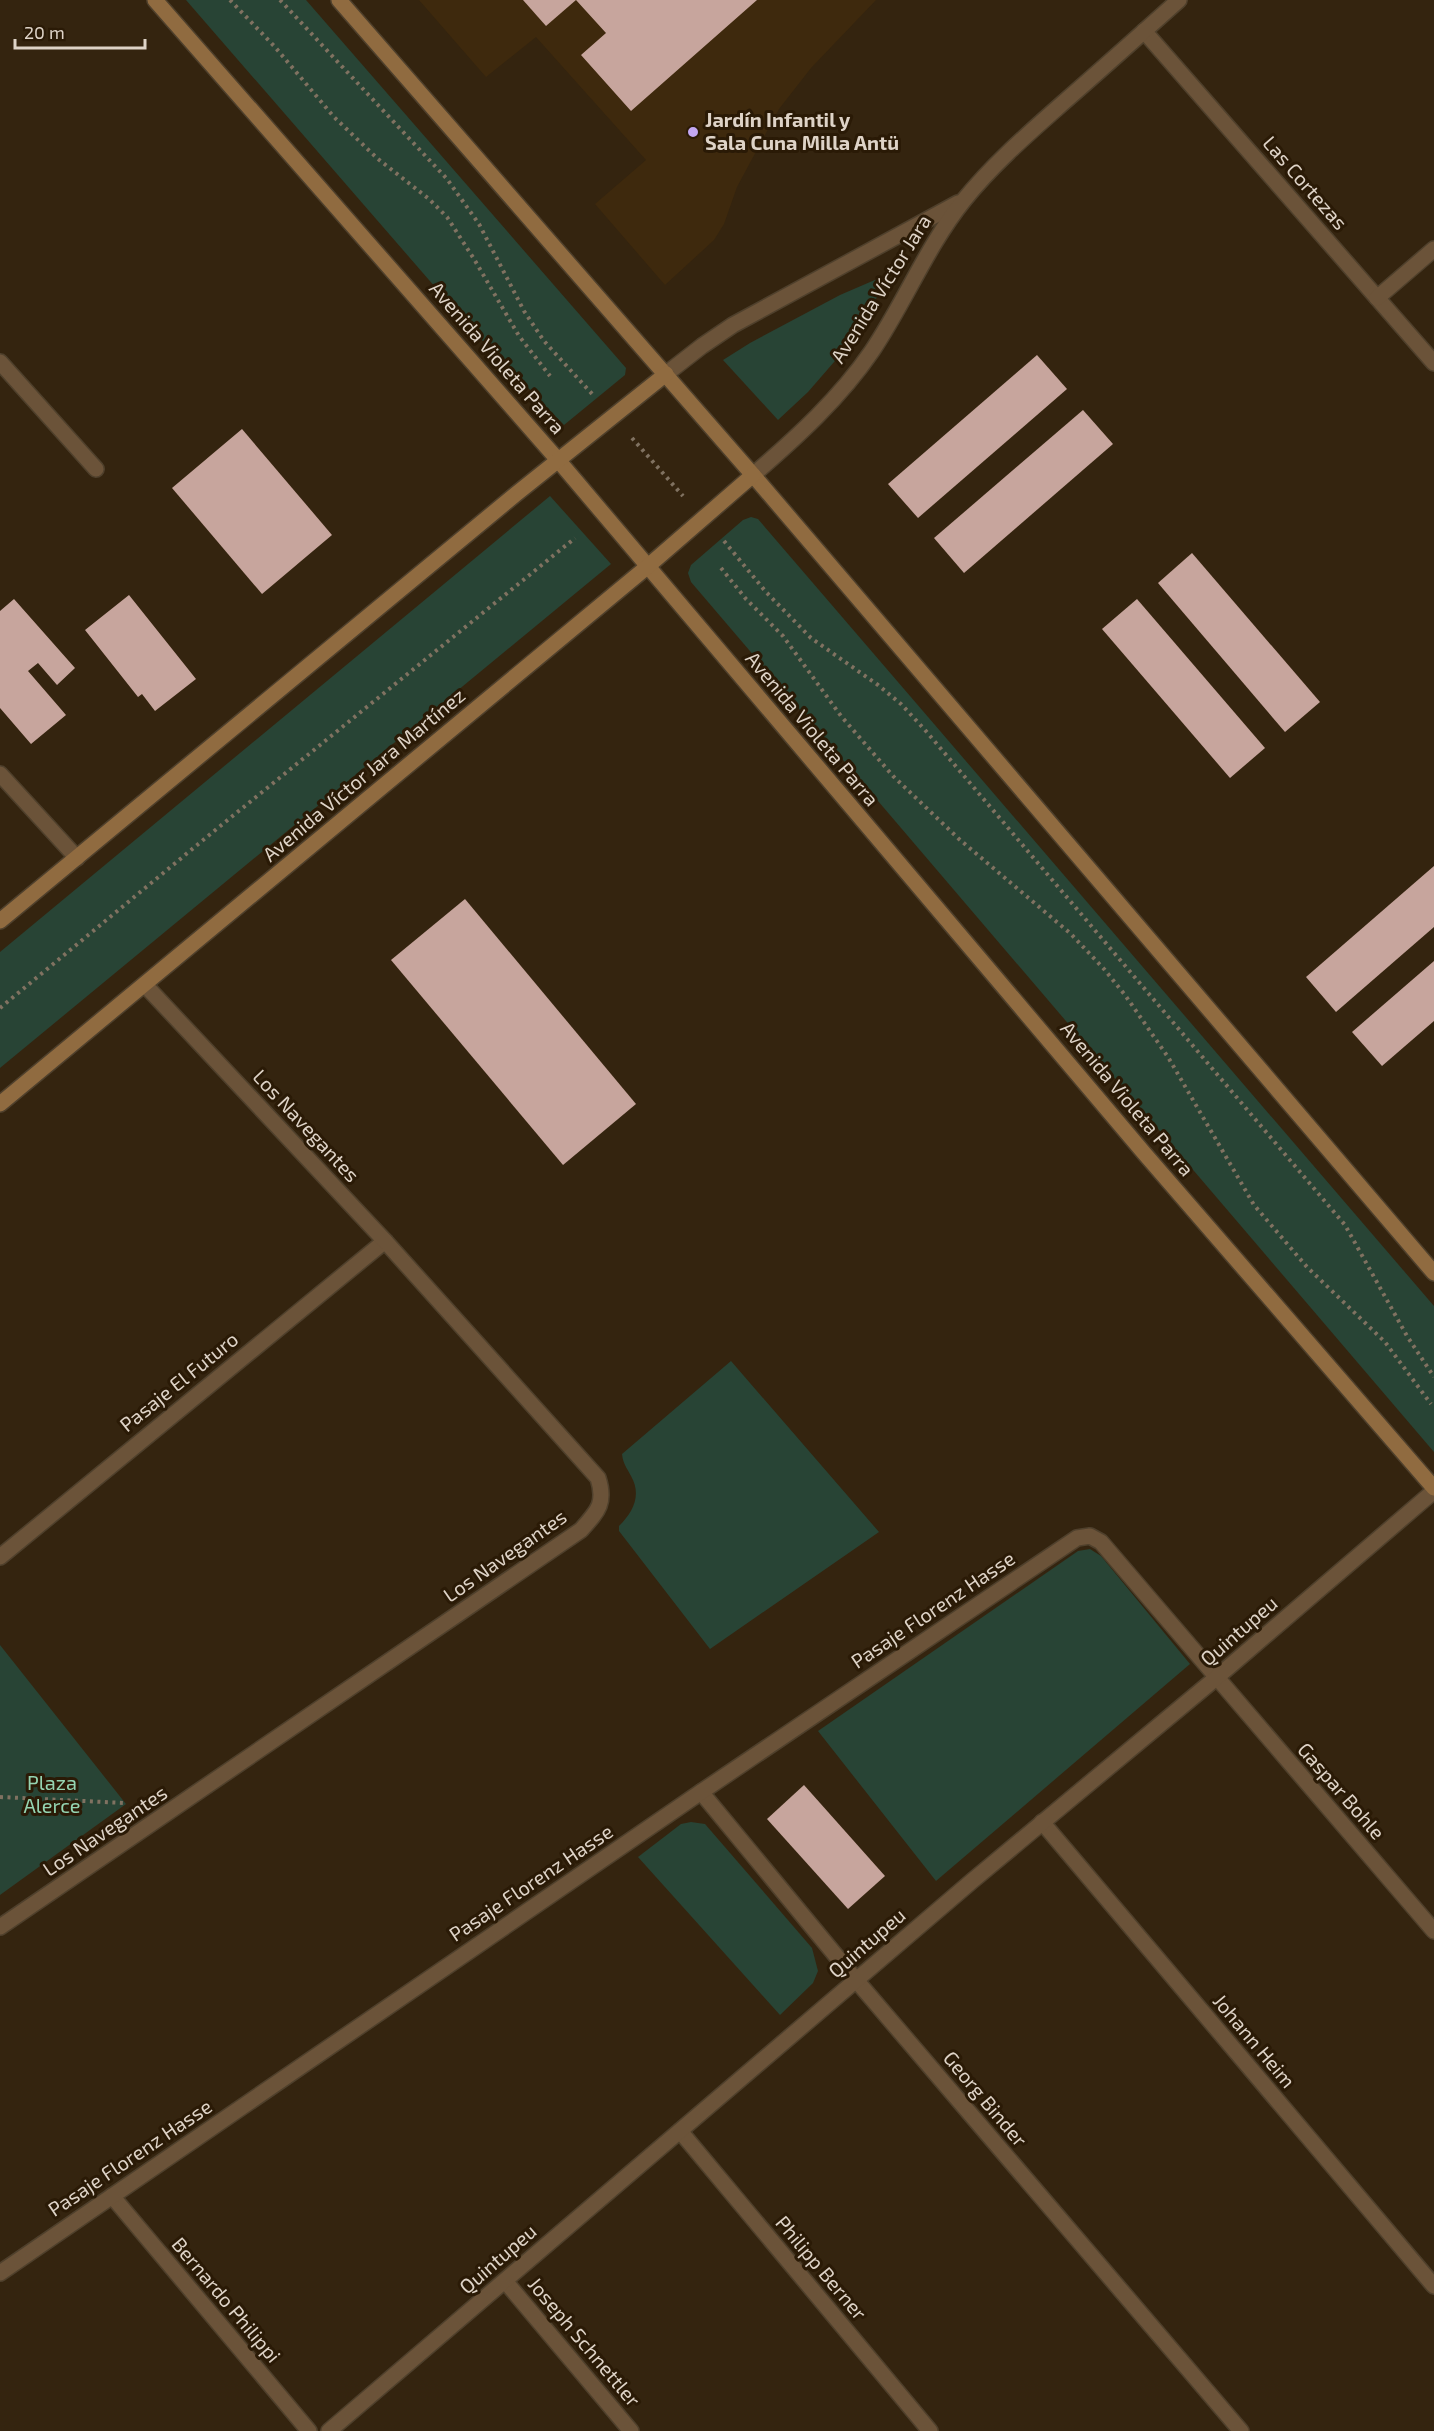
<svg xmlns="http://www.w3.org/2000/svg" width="1434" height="2431" viewBox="0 0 1434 2431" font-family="'Exo 2',sans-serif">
<rect width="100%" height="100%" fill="#34240f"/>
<!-- built -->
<path fill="#3e290d" d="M419 0H876L811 68 779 109 737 187 724 224 714 240 665 285 595 204 646 160 536 37 486 77Z"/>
<!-- green -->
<g fill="#284435">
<path d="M186 0H306L626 368 625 375 564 425 475 333Z"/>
<path d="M884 276 887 279 854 339 808 392 778 420 723 360 750 343 840 295Z"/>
<path d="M550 496 611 564 0 1068V952Z"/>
<path d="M751 517 758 519 1434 1306V1452L691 582 688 573 691 565 743 520Z"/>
<path d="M731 1361 879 1532 710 1649 619 1531V1526C633 1512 642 1495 631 1476 627 1468 623 1464 622 1454Z"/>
<path d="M1090 1549 1101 1556 1190 1664 936 1881 818 1731 1078 1551Z"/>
<path d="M0 1645 126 1804 0 1895Z"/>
<path d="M691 1822 705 1824 812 1948 818 1971 813 1983 780 2015 638 1857 681 1824Z"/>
</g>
<!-- building -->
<g fill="#c7a59d">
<path d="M523 0H576L546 26Z"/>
<path d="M576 0H757L631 111 581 55 606 33Z"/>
<path d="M1037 355 1067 389 918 518 888 484Z"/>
<path d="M1083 410 1113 444 964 573 934 538Z"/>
<path d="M242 429 332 535 262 594 172 488Z"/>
<path d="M1192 553 1320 702 1285 732 1158 583Z"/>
<path d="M129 595 196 679 155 711 142 694 138 697 85 630Z"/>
<path d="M14 599 75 668 57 685 38 663 28 671 66 715 31 744 0 708V611Z"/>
<path d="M1137 599 1265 748 1230 778 1102 629Z"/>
<path d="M1434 866V927L1336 1012 1306 977Z"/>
<path d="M465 899 636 1104 563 1165 391 960Z"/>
<path d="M1434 961V1021L1382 1066 1352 1032Z"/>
<path d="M804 1785 885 1876 848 1909 767 1819Z"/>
</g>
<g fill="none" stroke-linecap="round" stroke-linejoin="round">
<!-- minor casing -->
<g stroke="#4f402c" stroke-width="18">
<g id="minor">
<path d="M1144 31 1434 363"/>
<path d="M1377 298 1434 249"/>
<path d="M0 362 96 469"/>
<path d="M666 374 702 346 733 325 958 203"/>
<path d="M753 475C796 438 840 398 872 351 905 302 927 246 964 200 993 164 1029 133 1064 102 1103 68 1141 34 1179 0"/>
<path d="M0 774 77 858"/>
<path d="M0 1557 385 1241"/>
<path d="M701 1792 856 1980 1241 2431"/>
<path d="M1042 1822 1434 2286"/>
<path d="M0 1927 581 1530C598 1511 606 1503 598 1478L385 1241 145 985"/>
<path d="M680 2131 930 2431"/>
<path d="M112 2196 309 2431"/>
<path d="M0 2273 701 1792 1077 1538 1090 1536 1101 1542 1434 1931"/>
<path d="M505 2281 631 2431"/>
</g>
</g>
<!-- tertiary casing -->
<g stroke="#4f402c" stroke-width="18">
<path id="tertiary" d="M329 2431 972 1881 1216 1678 1434 1491"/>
</g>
<!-- secondary casing -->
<g stroke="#4f402c" stroke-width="18">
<g id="secondary">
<path d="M155 0 558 460 1144 1153 1434 1488"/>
<path d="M339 0 753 475 1434 1273"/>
<path d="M0 921 516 494 666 374"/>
<path d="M0 1104 647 567 753 475"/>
</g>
</g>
<!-- path -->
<g stroke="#807261" stroke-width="4" stroke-dasharray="3 4.5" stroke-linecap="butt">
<path d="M230 0 275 47 334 117 378 159 429 199 447 217 474 259 519 336 550 376"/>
<path d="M280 0 447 179 479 224 524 311 544 341 593 395"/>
<path d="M632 438 683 496"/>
<path d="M724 541 766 592 811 638 878 685 901 704 925 730 1345 1225 1407 1336 1434 1377"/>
<path d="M721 568 746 599 783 636 841 716 893 776 959 839 1071 934 1104 969 1125 995 1168 1057 1254 1205 1307 1267 1385 1342 1431 1404"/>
<path d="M0 1008 208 836 575 538"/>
<path d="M0 1797 125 1803"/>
</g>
<!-- minor -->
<use href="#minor" stroke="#6b5339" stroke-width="15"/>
<!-- tertiary -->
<use href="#tertiary" stroke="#6b5339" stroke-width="15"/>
<!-- secondary -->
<use href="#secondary" stroke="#906b40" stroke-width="15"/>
</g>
<!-- markers -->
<circle fill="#c3a7f2" stroke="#2a1a06" stroke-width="2" cx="693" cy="132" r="6"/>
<g text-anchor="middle" stroke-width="6" stroke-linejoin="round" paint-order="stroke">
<!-- poi labels -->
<g font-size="20" font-weight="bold" fill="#ded3c7" stroke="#2a1a06" text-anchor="start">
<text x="705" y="127">Jardín Infantil y<tspan x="705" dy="23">Sala Cuna Milla Antü</tspan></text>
</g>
<!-- street labels -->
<g font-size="20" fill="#ded3c7" stroke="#2a1a06">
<text transform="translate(1305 183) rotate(49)" y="7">Las Cortezas</text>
<text transform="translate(881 289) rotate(-58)" y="7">Avenida Víctor Jara</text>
<text transform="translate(497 358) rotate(49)" y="7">Avenida Violeta Parra</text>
<text transform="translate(812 729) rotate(50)" y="7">Avenida Violeta Parra</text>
<text transform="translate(364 775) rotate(-40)" y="7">Avenida Víctor Jara Martínez</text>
<text transform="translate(1127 1099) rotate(50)" y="7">Avenida Violeta Parra</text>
<text transform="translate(306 1126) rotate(47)" y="7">Los Navegantes</text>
<text transform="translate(179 1382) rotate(-39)" y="7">Pasaje El Futuro</text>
<text transform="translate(505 1556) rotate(-35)" y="7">Los Navegantes</text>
<text transform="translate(933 1610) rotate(-34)" y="7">Pasaje Florenz Hasse</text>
<text transform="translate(1239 1631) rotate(-41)" y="7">Quintupeu</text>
<text transform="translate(1341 1791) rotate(49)" y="7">Gaspar Bohle</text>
<text transform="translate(105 1831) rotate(-34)" y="7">Los Navegantes</text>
<text transform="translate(531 1883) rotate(-34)" y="7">Pasaje Florenz Hasse</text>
<text transform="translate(867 1943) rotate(-41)" y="7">Quintupeu</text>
<text transform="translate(1254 2041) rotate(50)" y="7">Johann Heim</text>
<text transform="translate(985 2099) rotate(50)" y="7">Georg Binder</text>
<text transform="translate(130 2158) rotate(-34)" y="7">Pasaje Florenz Hasse</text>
<text transform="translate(498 2259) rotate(-41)" y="7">Quintupeu</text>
<text transform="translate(821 2268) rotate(50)" y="7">Philipp Berner</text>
<text transform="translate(226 2300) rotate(50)" y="7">Bernardo Philippi</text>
<text transform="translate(584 2342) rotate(50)" y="7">Joseph Schnettler</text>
</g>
<!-- park labels -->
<g font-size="20" fill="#95d5b2" stroke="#2a1a06">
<text x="52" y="1790">Plaza<tspan x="52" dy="23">Alerce</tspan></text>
</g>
</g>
<!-- scale -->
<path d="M15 39v9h130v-9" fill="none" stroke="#ded3c7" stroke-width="3"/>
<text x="24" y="39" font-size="18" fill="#ded3c7" stroke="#2a1a06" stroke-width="4.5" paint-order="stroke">20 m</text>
</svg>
